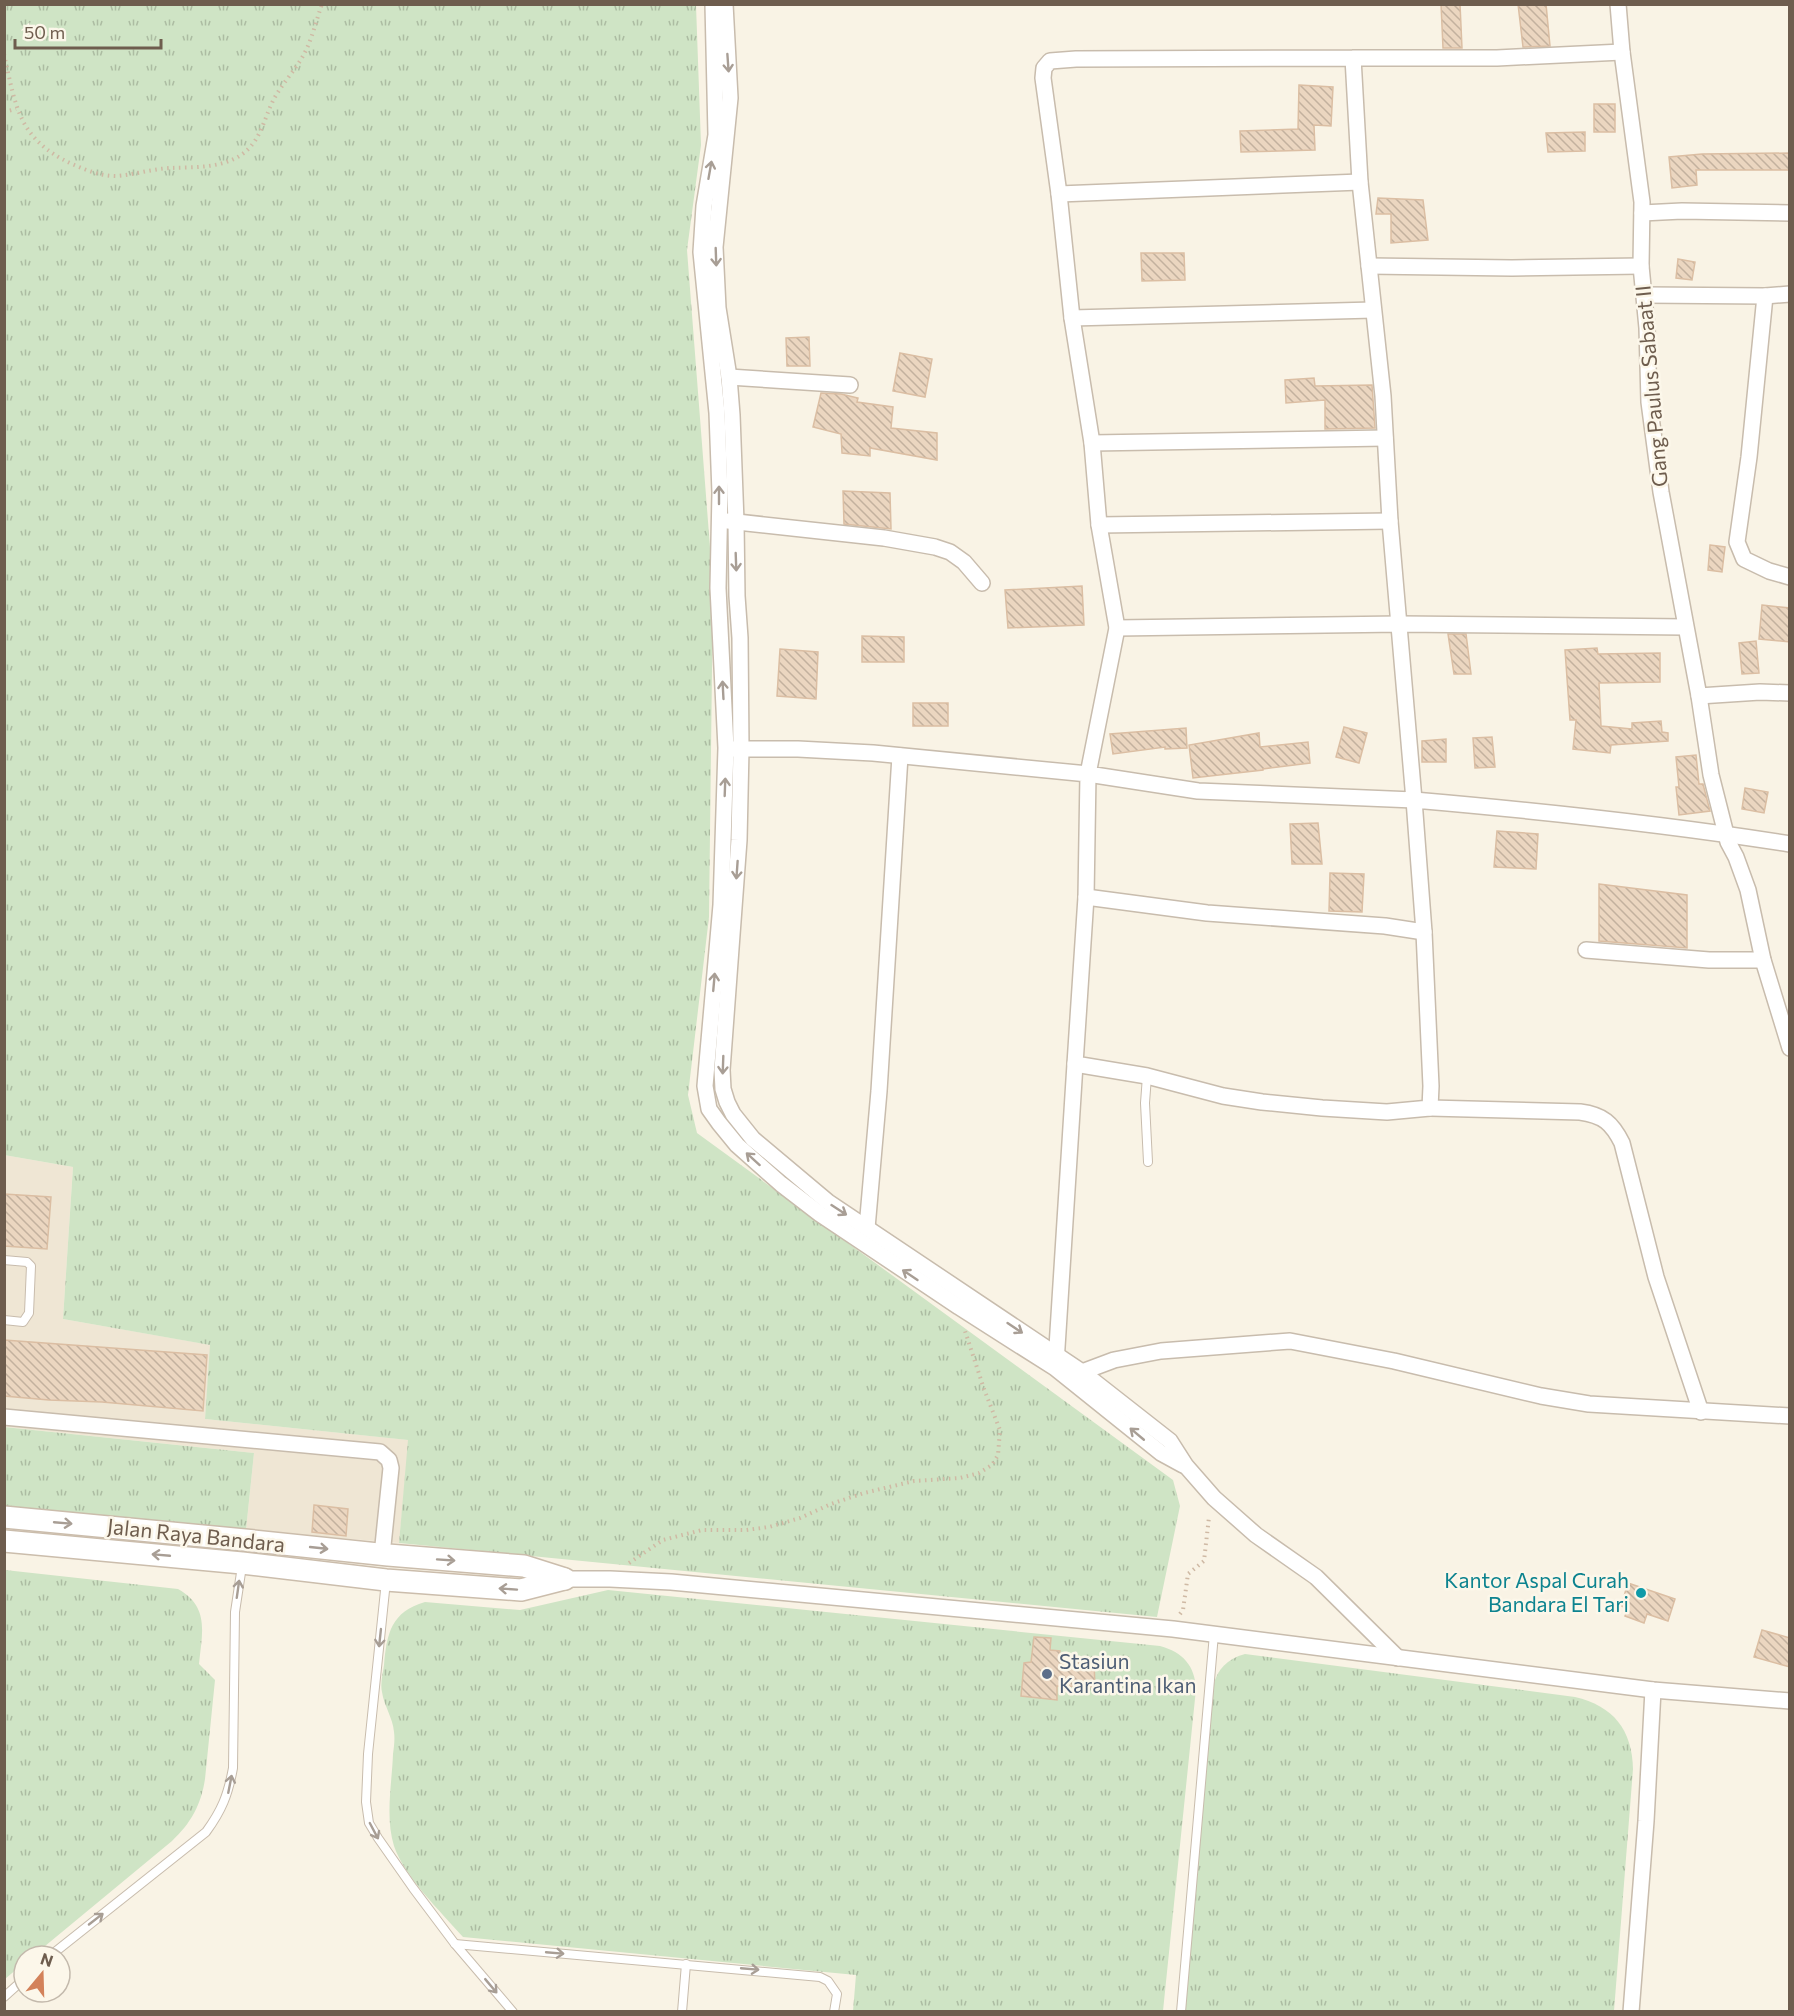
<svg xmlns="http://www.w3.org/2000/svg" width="1794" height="2016" viewBox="0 0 1794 2016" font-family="Commissioner,sans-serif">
<defs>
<pattern id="grass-tufts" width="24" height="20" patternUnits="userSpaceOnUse" patternTransform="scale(1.5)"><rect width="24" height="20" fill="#cfe4c5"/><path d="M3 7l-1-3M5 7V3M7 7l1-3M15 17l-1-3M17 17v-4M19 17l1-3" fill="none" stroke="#acbca2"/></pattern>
<pattern id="building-back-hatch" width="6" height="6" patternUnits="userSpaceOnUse" patternTransform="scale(1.5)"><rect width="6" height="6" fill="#ebd6c0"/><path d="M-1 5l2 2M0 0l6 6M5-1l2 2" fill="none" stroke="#c3b19e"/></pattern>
</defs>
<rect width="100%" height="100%" fill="#f9f3e5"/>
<!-- residential -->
<path fill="#efe6d4" d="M4 1155 73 1167 63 1319 211 1345 205 1419 409 1440 399 1543 246 1530 254 1453 5 1427Z"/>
<!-- grass -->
<g fill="url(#grass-tufts)">
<path d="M4 5H696L701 145 687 250 713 586 709 917 688 1095 697 1133 1173 1480 1180 1506 1157 1617 399 1543 408 1440 205 1419 210 1345 63 1319 73 1167 4 1155Z"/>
<path d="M4 1427 254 1453 246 1530 5 1506Z"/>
<path d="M5 1570 178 1589C210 1607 202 1633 199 1664L215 1680 205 1779C201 1805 191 1823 172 1841L33 1956H24V1963L5 1979Z"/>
<path d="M608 1590 1160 1646C1183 1652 1195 1666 1196 1689L1163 2011H853L856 1975 463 1937C441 1912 404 1876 394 1846 385 1817 392 1783 393 1754 394 1747 395 1739 394 1732 393 1718 384 1706 382 1692 380 1684 383 1673 384 1665 387 1633 391 1612 425 1602L520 1610Z"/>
<path d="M1245 1654 1575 1697C1613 1706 1632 1729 1633 1769L1614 2011 1184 2012 1213 1687C1217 1669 1227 1659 1245 1654Z"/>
</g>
<!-- building -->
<g fill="url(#building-back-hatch)" stroke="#dbbea3" stroke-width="1.5">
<path d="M1441 4H1460L1462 48H1443Z"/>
<path d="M1518 4H1546L1550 46 1523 47Z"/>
<path d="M1299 85 1333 87 1331 126 1314 125 1315 150 1241 152 1240 131 1298 129Z"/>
<rect x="1594" y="104" width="21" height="28"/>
<path d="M1585 132V151L1548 152 1546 133Z"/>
<path d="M1790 153V170H1696L1697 185 1672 188 1669 157 1702 154Z"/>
<path d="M1378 198 1423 200 1428 240 1391 243V214H1376Z"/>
<path d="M1141 253H1184L1185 280 1142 281Z"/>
<path d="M1678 259 1695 262 1692 280 1676 278Z"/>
<path d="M809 337 810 366H787L786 338Z"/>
<path d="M900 353 932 359 925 397 893 391Z"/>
<path d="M1314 378 1315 386 1372 385 1375 428 1325 429V400L1286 403 1285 380Z"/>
<path d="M821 393 841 394 858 398 857 402 893 407 891 428 937 433V460L870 448V456L842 453 841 434 813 427Z"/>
<path d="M843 491 890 493 891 529 844 524Z"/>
<path d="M1710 545 1725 547 1722 572 1708 570Z"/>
<path d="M1082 586 1084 625 1008 628 1005 590Z"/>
<path d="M1762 605 1790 608V642L1759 639Z"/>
<path d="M1448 634H1466L1471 674H1454Z"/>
<path d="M862 636 904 637V662H862Z"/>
<path d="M1756 641 1759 673 1742 674 1739 643Z"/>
<path d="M1597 648 1598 654 1660 653V682L1599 683 1601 726 1632 729V723L1661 721 1662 732 1668 733V741L1611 745 1610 753 1573 749 1576 720H1570L1565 650Z"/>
<path d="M780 649 818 652 816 699 777 696Z"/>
<rect x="913" y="703" width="35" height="23"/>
<path d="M1344 727 1367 733 1359 763 1336 757Z"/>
<path d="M1186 728 1187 748 1165 749V747L1113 754 1110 734Z"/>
<path d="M1259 733 1260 747 1308 742 1310 763 1263 769V770L1193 778 1189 745Z"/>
<path d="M1492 737 1495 767 1475 768 1473 738Z"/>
<path d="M1446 739V762H1422V741Z"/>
<path d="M1696 755 1699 784H1703L1710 811 1679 815 1676 787H1679L1676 757Z"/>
<path d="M1745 788 1768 792 1764 813 1742 809Z"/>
<path d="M1318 823 1322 864H1292L1290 824Z"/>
<path d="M1497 831 1538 834 1536 869 1494 867Z"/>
<path d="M1330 873 1364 874 1362 912 1329 911Z"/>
<path d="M1599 884 1687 895V948L1599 941Z"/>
<path d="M4 1194 51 1197 47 1249 4 1246Z"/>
<path d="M4 1340 207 1355 203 1411 102 1402 49 1400 4 1396Z"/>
<path d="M314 1505 348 1509 346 1536 312 1532Z"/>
<path d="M1628 1583 1675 1599 1668 1621 1647 1614 1644 1623 1625 1616 1628 1608 1621 1606Z"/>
<path d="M1762 1630 1790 1638V1667L1754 1657Z"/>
<path d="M1034 1637 1051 1638 1050 1650 1060 1651 1059 1660 1094 1662 1095 1687 1057 1686V1700L1021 1696 1024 1663 1031 1662Z"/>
</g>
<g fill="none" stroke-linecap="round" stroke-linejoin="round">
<!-- service casing -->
<g stroke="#c8bcad" stroke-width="10">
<g id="service">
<path d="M1147 1076 1145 1103 1148 1162"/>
<path d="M4 1260 27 1262 31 1266 29 1313 23 1322 4 1320"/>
<path d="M386 1581 368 1754 366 1802 369 1823 378 1838 413 1888 455 1944 513 2012"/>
<path d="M455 1944 820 1977 828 1981 837 1994 834 2012"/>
<path d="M50 1956 206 1832C222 1810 228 1795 233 1768L235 1612 242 1566"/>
<path d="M4 1997 24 1979"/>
<path d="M682 2012 686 1964"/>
<path d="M1181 2012 1214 1634"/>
</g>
</g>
<!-- minor casing -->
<g stroke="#c8bcad" stroke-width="18">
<g id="minor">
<path d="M713 4 716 135 704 206 701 252 717 413 720 493 718 588 726 748 721 905 705 1086 709 1109 719 1123 737 1145 781 1184 820 1214 959 1307 1055 1368 1161 1453 1183 1465"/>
<path d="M725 4 730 98 715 247 718 308 729 377 732 415 736 522 737 596 740 638 741 749 739 840 722 1070 723 1089 727 1102 733 1114 753 1139 828 1202 1082 1372 1170 1441 1186 1466 1214 1498 1256 1535 1316 1577 1398 1658"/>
<path d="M1618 4 1622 52 1642 202 1641 266 1647 328 1649 402 1661 492 1699 696 1711 775 1728 842 1736 857 1748 890 1763 960 1790 1048"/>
<path d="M1353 58 1076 59 1050 61 1044 68 1043 78 1059 194 1072 318 1092 443 1099 525 1117 628 1088 774 1198 791 1414 800 1390 521 1383 396 1360 182 1353 58H1497L1622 52"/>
<path d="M1059 194 1360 182"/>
<path d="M1642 213 1682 211 1790 213"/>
<path d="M1369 266 1512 268 1641 266"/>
<path d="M1645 295 1765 296 1790 294"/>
<path d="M1765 296 1749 457 1737 542 1744 559 1769 571 1790 577"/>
<path d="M1072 318 1373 310"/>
<path d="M729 377 850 385"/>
<path d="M1092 443 1385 438"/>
<path d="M728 521 884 538 935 547 950 552 964 562 982 583"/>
<path d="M1099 525 1390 521"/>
<path d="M1117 628 1400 624 1685 627"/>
<path d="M1699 696 1760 692 1790 693"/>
<path d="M732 749H798L873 753 1088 774 1086 897 1075 1064 1147 1076 1223 1096 1262 1102 1322 1108 1387 1112 1430 1108 1431 1086 1424 932 1414 800C1540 811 1665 824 1790 844"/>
<path d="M1086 897 1207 913 1385 926 1424 932"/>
<path d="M1586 950 1709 960H1763"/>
<path d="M1430 1108 1580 1112C1603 1115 1612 1123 1622 1143L1656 1277 1701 1412"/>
<path d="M867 1228 879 1091 900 756"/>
<path d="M1056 1363 1075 1064"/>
<path d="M1076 1378 1082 1372 1114 1360 1161 1351 1290 1341 1394 1361 1541 1396 1589 1404 1790 1416"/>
<path d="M4 1417 380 1452 389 1460 391 1468 382 1555"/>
<path d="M565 1579H610L671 1582 1173 1629 1653 1690 1790 1701"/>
<path d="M1631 2012 1646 1821 1653 1690"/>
</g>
</g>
<!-- secondary casing -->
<g stroke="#cbbdac" stroke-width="24">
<g id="secondary">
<path d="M4 1517 245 1540 388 1555 524 1566 565 1579"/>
<path d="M4 1541 242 1563 386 1580 521 1590 564 1579"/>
</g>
</g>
<!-- path -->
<g stroke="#cfb9a4" stroke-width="4" stroke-dasharray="1.5 4.5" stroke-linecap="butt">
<path d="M4 54C16 107 18 139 72 164 86 170 100 176 116 176 134 175 151 169 170 168 196 167 232 169 251 146 263 132 266 113 275 97 283 83 295 70 303 56 312 40 316 21 322 4"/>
<path d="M4 112 16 109"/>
<path d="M629 1563 663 1540 702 1530H746L769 1527 800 1518 831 1504 864 1493 914 1481 960 1478 979 1473 992 1465 998 1455 1000 1430 984 1389 965 1331"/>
<path d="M1180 1614 1183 1610 1188 1574 1204 1561 1209 1517"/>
</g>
<!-- service -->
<use href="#service" stroke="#fff" stroke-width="8"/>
<!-- minor -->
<use href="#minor" stroke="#fff" stroke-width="15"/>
<!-- secondary -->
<use href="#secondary" stroke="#fff" stroke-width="21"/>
</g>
<!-- one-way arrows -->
<defs><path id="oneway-shaft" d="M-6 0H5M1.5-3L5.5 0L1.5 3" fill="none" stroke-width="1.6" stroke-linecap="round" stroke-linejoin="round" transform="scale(1.5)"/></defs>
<g stroke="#a89e95">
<use href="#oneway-shaft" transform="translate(728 63) rotate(86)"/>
<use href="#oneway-shaft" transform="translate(710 170) rotate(-80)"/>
<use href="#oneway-shaft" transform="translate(716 257) rotate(88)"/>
<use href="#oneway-shaft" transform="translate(719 495) rotate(-90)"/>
<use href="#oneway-shaft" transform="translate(736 562) rotate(88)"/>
<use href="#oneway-shaft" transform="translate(723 690) rotate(-93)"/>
<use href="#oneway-shaft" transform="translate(725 787) rotate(-88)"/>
<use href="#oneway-shaft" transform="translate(737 870) rotate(94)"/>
<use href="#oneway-shaft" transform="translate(714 982) rotate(-85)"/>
<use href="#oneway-shaft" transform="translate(723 1065) rotate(92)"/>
<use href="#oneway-shaft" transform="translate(753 1159) rotate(-138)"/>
<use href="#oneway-shaft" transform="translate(839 1210) rotate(33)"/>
<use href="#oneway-shaft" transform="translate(910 1275) rotate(-146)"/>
<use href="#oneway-shaft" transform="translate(1015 1328) rotate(34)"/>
<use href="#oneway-shaft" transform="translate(1137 1434) rotate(-140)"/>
<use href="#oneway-shaft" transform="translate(63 1523) rotate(5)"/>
<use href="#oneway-shaft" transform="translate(319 1548) rotate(6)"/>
<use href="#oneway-shaft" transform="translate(161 1555) rotate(-175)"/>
<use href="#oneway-shaft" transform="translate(446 1560) rotate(4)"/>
<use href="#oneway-shaft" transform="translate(238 1589) rotate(-82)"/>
<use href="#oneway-shaft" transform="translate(508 1589) rotate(-176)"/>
<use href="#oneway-shaft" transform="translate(380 1638) rotate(96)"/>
<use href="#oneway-shaft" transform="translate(230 1784) rotate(-79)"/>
<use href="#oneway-shaft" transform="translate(374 1831) rotate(62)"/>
<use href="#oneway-shaft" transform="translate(96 1919) rotate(-38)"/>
<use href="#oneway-shaft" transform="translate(555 1953) rotate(5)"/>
<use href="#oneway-shaft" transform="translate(750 1969) rotate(5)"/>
<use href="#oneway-shaft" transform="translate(491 1986) rotate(50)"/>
</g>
<!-- markers -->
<circle fill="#0f9aa8" stroke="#fcf7ea" stroke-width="2" cx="1641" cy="1593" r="6"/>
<circle fill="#5c6f8a" stroke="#fcf7ea" stroke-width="2" cx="1047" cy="1674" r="6"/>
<g text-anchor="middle" stroke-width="5" stroke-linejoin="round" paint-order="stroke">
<!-- street labels -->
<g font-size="21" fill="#6e5d4e" stroke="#fcf7ea">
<text transform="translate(1652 386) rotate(-95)" y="7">Gang Paulus Sabaat II</text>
<text transform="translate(196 1536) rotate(6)" y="7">Jalan Raya Bandara</text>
</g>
<!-- culture labels -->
<g font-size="21" fill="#0d838f" stroke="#fcf7ea" text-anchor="end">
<text x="1629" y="1588">Kantor Aspal Curah<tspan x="1629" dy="24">Bandara El Tari</tspan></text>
</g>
<!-- service labels -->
<g font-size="21" fill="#4e5e75" stroke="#fcf7ea" text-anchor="start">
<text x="1059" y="1669">Stasiun<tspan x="1059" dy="24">Karantina Ikan</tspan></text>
</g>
</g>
<!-- border -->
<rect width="1794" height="2016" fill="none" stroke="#6e5d4e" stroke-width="12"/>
<!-- north arrow -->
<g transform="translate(42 1974) rotate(19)"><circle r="28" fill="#fcf7ea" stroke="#c3b9ac" stroke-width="1.5"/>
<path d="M0-4.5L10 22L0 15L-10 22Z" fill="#d3825a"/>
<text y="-9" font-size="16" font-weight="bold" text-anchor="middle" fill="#6e5d4e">N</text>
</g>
<!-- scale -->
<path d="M15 39v9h146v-9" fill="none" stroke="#6e5d4e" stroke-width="3"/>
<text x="24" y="39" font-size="18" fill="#6e5d4e" stroke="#fcf7ea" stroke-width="4.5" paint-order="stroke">50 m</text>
</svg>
